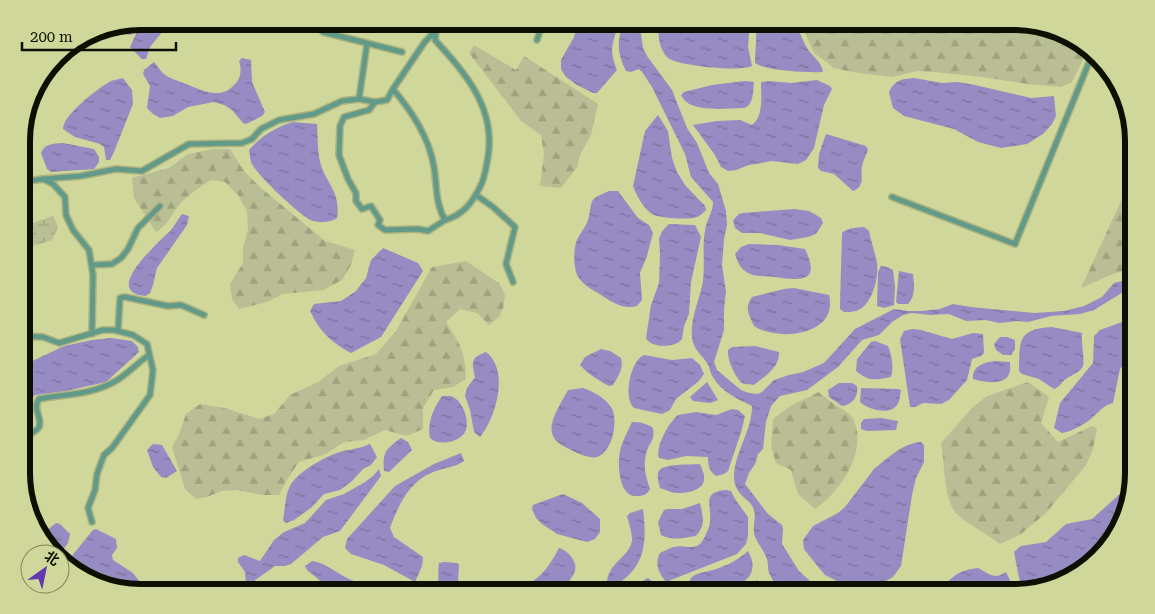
<svg xmlns="http://www.w3.org/2000/svg" width="1155" height="614" viewBox="0 0 1155 614" font-family="'Roboto Serif','Noto Sans SC',serif">
<defs>
<pattern id="forest-firs" width="22" height="20" patternUnits="userSpaceOnUse" patternTransform="scale(1.25)"><rect width="22" height="20" fill="#b9be94"/><path d="M5 1l3.5 6h-7zM16 11l3.5 6h-7z" fill="#9ea27e"/></pattern>
<pattern id="wetland-marsh" width="20" height="14" patternUnits="userSpaceOnUse" patternTransform="scale(1.25)"><rect width="20" height="14" fill="#b9be94"/><path d="M1 5h8M5 5V1M11 12h8M15 12V8" fill="none" stroke="#9ea27e"/></pattern>
<pattern id="water-ripples" width="26" height="14" patternUnits="userSpaceOnUse" patternTransform="scale(1.25)"><rect width="26" height="14" fill="#978bc3"/><path d="M2 4q2-2 4 0t4 0M15 11q2-2 4 0t4 0" fill="none" stroke="#7a709c"/></pattern>
</defs>
<rect width="100%" height="100%" fill="#d0d79a"/>
<!-- forest -->
<g fill="url(#forest-firs)">
<path d="M800 21H1014L1067 34 1087 51 1072 82 1061 87 1027 84 982 77 934 72 917 71 892 77 858 73 834 68 814 53Z"/>
<path d="M474 45 516 70 524 56 598 104 591 135 580 155 577 167 561 188 540 186 544 154 541 135 521 121 469 53Z"/>
<path d="M213 149H230L244 171 261 188 325 241 355 250 351 265 342 280 323 290 283 294 267 302 239 309 232 299 230 284 243 263V248L248 230 247 211 238 195 225 182 211 180C200 187 188 195 179 205 169 217 171 222 156 232L134 198 132 178 169 168 188 154Z"/>
<path d="M1133 175V268L1113 274 1081 288Z"/>
<path d="M466 261 500 284 505 295 503 309 499 317 489 325 477 313 460 309 446 322C461 346 465 350 466 379L453 387 434 390 423 408V429L407 436 385 430 364 440 344 442 326 454 299 462 286 481 279 495H262L237 490 221 491 207 497 196 499 185 489 172 447 179 434 186 414 200 404 225 408 259 419 274 414 290 395 318 382 339 366 376 354 396 331 432 267Z"/>
<path d="M1028 382 1049 397 1041 423 1058 442 1092 426 1097 428 1093 449 1086 465 1046 513 1021 534 1000 544C987 534 971 526 958 515 943 501 945 463 941 443L973 407 987 396Z"/>
<path d="M819 392C826 400 849 412 852 417 870 448 841 492 815 509L798 494 791 470 776 463 771 447 773 419 792 405Z"/>
</g>
<!-- wetland -->
<path fill="url(#wetland-marsh)" d="M53 216 58 227 52 240 22 249V227Z"/>
<!-- water -->
<g fill="url(#water-ripples)">
<path d="M145 21H171L150 47 146 59H142L130 47 137 32Z"/>
<path d="M578 21H618C615 44 607 45 617 70L597 93H593L577 85 566 77 561 69V60L574 37Z"/>
<path d="M625 21H639L643 48 647 56 672 90 687 128 697 143 709 173 718 184 726 211 727 225 724 239 722 265 726 292 724 309V330L714 362 717 370 741 390 749 393 758 394 762 392 774 380 789 375 803 372 824 363 855 329 894 309 908 311H922L940 309 953 304 971 307 1034 313 1064 311 1084 306 1102 297 1114 283 1133 278V286L1094 310 1080 314 1051 316 1028 322 1018 321 999 323 986 320 966 321 949 314 931 315 912 313 903 315 892 322 879 335 862 340 838 367 807 390 780 396 771 406 766 422 763 449 758 454 755 464 749 473 745 484 768 514 782 525 783 529 782 544 799 571 810 581 832 593C811 593 780 598 770 575 767 570 769 562 766 557 763 548 756 543 754 533 753 526 756 517 754 510 751 498 734 497 734 476 735 451 752 431 752 406 738 399 721 392 713 377 710 373 710 367 707 363 701 354 693 349 692 337 690 318 700 299 703 281 705 264 702 247 705 231 706 220 713 213 713 202L691 177 685 154 652 87 642 72 639 69 631 72 626 71C617 54 616 39 625 21Z"/>
<path d="M659 21H750L748 47 752 66C742 72 677 66 668 58 659 50 657 32 659 21Z"/>
<path d="M757 21H796C799 31 802 39 807 48 812 56 822 62 823 72 810 73 765 71 755 63V59Z"/>
<path d="M139 22 131 35 126 34 119 26Z"/>
<path d="M97 30C92 39 74 51 64 50Z"/>
<path d="M242 58 251 60 252 82 265 112 262 116 246 124 243 123 232 110 224 105 214 102 188 107 173 116 160 118 153 114 147 108 150 86 143 74 144 70 154 62C157 65 160 71 164 74 170 79 179 81 186 84 201 90 220 100 233 86 241 79 242 70 239 61Z"/>
<path d="M123 78 132 90 133 104 114 152 110 160H106L104 147 100 144 75 137 63 129C62 116 99 87 111 81 114 80 119 79 123 78Z"/>
<path d="M914 78 942 83 957 82 975 85 1031 98 1054 96 1056 116 1052 124 1043 134 1027 144 1001 148 978 142 954 129 904 116 893 108 889 92C895 80 901 79 914 78Z"/>
<path d="M817 80 830 86 832 89 824 105 814 148 806 160 798 164 772 161 749 165 736 170 728 171 721 167 715 155 693 125 717 121 740 120 752 125C764 116 761 95 761 82L769 81 791 83Z"/>
<path d="M745 81 754 82C753 91 754 105 744 108 727 108 689 114 681 95L684 92 712 85Z"/>
<path d="M658 115 668 131 672 158 677 172 685 185 705 206 706 210C704 212 700 216 697 217 689 220 661 218 654 215 645 211 636 195 633 186L645 131Z"/>
<path d="M293 122 317 124C318 137 317 153 321 165 327 184 341 193 337 218 331 223 318 223 310 220 299 214 255 174 251 162 250 159 250 154 249 150 261 136 276 127 293 122Z"/>
<path d="M826 134 866 146 868 150C866 155 863 161 862 166 860 176 866 186 853 191L834 174 821 171 818 168 819 154Z"/>
<path d="M63 143 94 149 99 157V162L94 169 51 172 47 169 41 153C45 143 53 144 63 143Z"/>
<path d="M609 191H618L638 218 649 225 653 233 647 256 640 273 642 300 637 306C624 309 615 304 604 297 597 292 584 286 579 278 573 270 573 249 577 240 580 233 586 227 588 220 594 199 586 201 609 191Z"/>
<path d="M794 209 809 211 821 218 823 223 816 234 808 237 790 240 760 233H742L735 228 733 220 739 214 743 213Z"/>
<path d="M182 214 189 216 187 225 157 268 153 285 150 293 146 296C100 293 159 242 171 230 175 225 178 219 182 214Z"/>
<path d="M669 224 695 225 701 237 691 282 689 314 684 326 682 339C680 341 678 343 675 344 667 347 650 347 646 338L651 305 659 283 660 254 659 238 663 230Z"/>
<path d="M864 227 869 231C871 242 875 252 877 263 879 278 872 306 856 311 852 312 847 312 844 312L840 309V305L842 233C848 227 857 228 864 227Z"/>
<path d="M749 244 778 245 805 249C821 282 802 281 775 277 767 276 755 277 748 273 740 268 738 263 735 254L741 247Z"/>
<path d="M383 248 418 263 423 271 381 337 351 353C331 342 320 332 310 311L314 304 341 301 356 291 366 278 371 260Z"/>
<path d="M881 266 887 267 893 270 895 286 894 305 884 308 877 306V304L878 272Z"/>
<path d="M899 271 913 274C914 285 916 296 908 304H898L896 302Z"/>
<path d="M794 288 829 295C839 336 778 342 754 326 749 314 744 309 752 297L784 289Z"/>
<path d="M1133 318V353L1120 369 1113 403C1104 405 1101 410 1094 416 1086 424 1073 431 1062 433L1054 428 1060 403 1093 363 1094 336 1100 330Z"/>
<path d="M1052 327 1082 333C1081 342 1085 361 1083 366 1081 372 1071 375 1066 379 1061 382 1060 387 1054 389L1039 379 1022 374 1019 371C1020 342 1016 329 1052 327Z"/>
<path d="M912 329 921 330 952 339 973 333 983 334 984 353 981 356 972 359 967 380 949 400 941 404 923 403 915 407H910L900 339 904 331Z"/>
<path d="M1000 337H1007L1015 340V349L1011 355H1003L996 350 994 344Z"/>
<path d="M111 338 132 341 138 347 139 352 106 382 66 391 35 395C20 408 42 420 22 433V366L64 346 92 340Z"/>
<path d="M875 341 888 346C892 356 894 367 891 377 874 380 870 382 856 371L857 359 871 342Z"/>
<path d="M755 346 779 352C780 367 765 376 754 385 750 384 745 385 742 383 735 377 727 359 728 350L732 347Z"/>
<path d="M601 349 610 351 621 358C624 368 618 377 613 385L609 386C598 380 588 374 580 365L585 357Z"/>
<path d="M486 352C510 370 496 418 480 437L474 432 470 410 465 396 467 388 475 377C472 362 470 358 486 352Z"/>
<path d="M644 355 672 360 692 358 700 365 704 374 699 381 676 399 670 410 662 414 634 408C623 398 630 361 644 355Z"/>
<path d="M994 361 1010 362C1010 365 1011 371 1009 374 1004 386 982 382 973 379 972 366 983 363 994 361Z"/>
<path d="M707 382 718 400 710 403 693 401 690 397Z"/>
<path d="M839 383H852L857 386C859 396 852 405 842 406L829 397 828 390Z"/>
<path d="M583 388C594 392 604 397 611 407 619 419 613 452 597 457 590 459 577 453 571 450 565 447 556 443 553 436 547 422 562 402 568 390Z"/>
<path d="M861 388 898 389 901 390C900 395 900 401 897 405 889 416 867 409 860 402Z"/>
<path d="M442 396C444 396 447 396 450 396 462 398 471 422 465 432 459 443 438 446 430 438 427 423 433 409 442 396Z"/>
<path d="M732 409 738 410 745 416 742 429 728 471 724 474 716 476C709 471 708 465 708 457L686 456 668 460 659 458C655 447 669 422 678 415L696 412 716 415Z"/>
<path d="M881 418 898 421 896 430 867 431 861 429V423L864 419Z"/>
<path d="M632 422C640 422 646 423 653 428 655 442 649 442 646 454 643 466 646 478 650 489 647 495 643 496 637 496 619 498 617 464 620 451 622 442 628 431 632 422Z"/>
<path d="M401 438 408 442 412 450 389 472 384 471C382 452 386 449 401 438Z"/>
<path d="M921 442 924 445V462L916 478 912 495 901 566 893 577 882 583 852 585 837 581 825 575 819 568 804 549 803 540 813 526 838 513 845 507 874 469C888 458 903 443 921 442Z"/>
<path d="M153 444 162 445 177 471 166 478 161 477 153 467 147 450Z"/>
<path d="M370 444 377 457 371 465 363 469 351 482 340 490 324 494 312 507 294 520 286 523 283 520C285 510 285 497 289 488 297 471 326 456 343 451 353 449 361 448 370 444Z"/>
<path d="M461 453 464 461C454 468 442 468 431 473 409 482 398 506 390 528L394 537 423 557 422 566 415 582 384 565 351 554 345 548 347 539 395 486 434 464Z"/>
<path d="M700 464C701 468 705 474 704 479 704 492 681 495 671 492 667 491 664 489 660 488 659 483 656 476 659 471 663 463 690 465 700 464Z"/>
<path d="M379 469 381 476 340 531 323 537 291 564 285 566H275L250 584H246L245 572 238 562V558L244 555 260 561 274 540 284 532 305 523 326 500 344 494 365 482 373 476Z"/>
<path d="M1132 483 1120 528 1080 573 1026 591 1019 578 1014 552 1021 546 1046 542 1066 524 1092 519Z"/>
<path d="M726 490 731 491 735 499 748 517V536L746 544 737 554 666 582C659 573 654 564 660 553 665 551 669 548 674 547 684 544 693 551 701 543 704 539 710 527 710 522 712 505 701 492 726 490Z"/>
<path d="M563 494 582 503 600 519V532L595 539 587 542 557 534 542 524 536 518 532 509 533 505Z"/>
<path d="M700 503C703 517 706 524 696 536 683 538 673 541 661 535L658 522 664 510 668 509H682Z"/>
<path d="M643 509C647 542 646 568 614 586L607 581C610 561 630 557 632 540 632 532 629 524 627 516L630 513Z"/>
<path d="M56 523 60 524 70 534 68 543 60 554C51 554 45 545 42 537L45 532Z"/>
<path d="M96 529 116 539 117 548 112 555 113 560 133 573 139 581 134 591 88 580 69 565 71 557 93 530Z"/>
<path d="M559 548C567 550 578 561 575 571 572 579 568 579 567 590L571 593H510C538 581 545 574 559 548Z"/>
<path d="M748 551C751 557 754 563 752 570 749 588 708 597 694 591 691 587 687 581 692 577 697 572 709 572 716 569 728 565 738 560 748 551Z"/>
<path d="M312 561C328 563 339 576 354 581 367 586 383 586 395 593H335L307 570 305 566Z"/>
<path d="M444 562 457 563 459 565 458 583 465 593H440C438 588 438 568 439 563Z"/>
<path d="M978 568C990 574 994 580 1006 572L1016 593H945L942 589C953 575 960 570 978 568Z"/>
<path d="M648 578 659 587 681 590 684 593H632L644 580Z"/>
<path d="M757 580 764 587 761 593H736L743 590Z"/>
</g>
<g fill="none" stroke-linecap="round" stroke-linejoin="round">
<!-- minor casing -->
<g stroke="#adb37e" stroke-width="8">
<g id="minor">
<path d="M435 31 424 43 393 89C412 112 429 137 434 167 437 185 435 203 445 220 463 215 472 203 480 187 485 178 486 168 488 157 496 108 466 74 435 40L437 21"/>
<path d="M323 32 402 52"/>
<path d="M537 40 543 21"/>
<path d="M359 99 367 44"/>
<path d="M375 102 369 110 344 117 340 126 339 155 348 179 356 193V201L362 209 371 206 380 220 378 225 385 230 418 229 428 231 445 220"/>
<path d="M43 179 81 176 116 169 142 171 189 144 242 143 252 139 261 129 279 120 314 114 342 101 359 99 375 102 387 100 393 89"/>
<path d="M22 182 43 179 53 184 65 197 66 215 73 230 89 250 93 275 92 334"/>
<path d="M476 195 493 207 515 227 506 264 513 282"/>
<path d="M892 197 1015 244 1092 55"/>
<path d="M92 265 112 264 121 258 128 249 138 228 160 206"/>
<path d="M118 331 120 298 125 297 168 306 181 305 204 315"/>
<path d="M22 336 43 337 59 343 103 330H114L133 335 147 344 153 370 150 395 112 448 104 455 97 474 95 490 88 508 92 522"/>
<path d="M25 437C29 435 37 431 39 427 43 419 32 409 39 399 64 394 89 395 112 383 125 377 137 363 149 355"/>
</g>
</g>
<!-- minor -->
<use href="#minor" stroke="#629a8a" stroke-width="5"/>
</g>
<!-- crop -->
<path d="M0 0H1155V614H0ZM141 30H1014A111 111 0 0 1 1125 141V473A111 111 0 0 1 1014 584H141A111 111 0 0 1 30 473V141A111 111 0 0 1 141 30Z" fill="#d0d79a" fill-rule="evenodd"/>
<path fill="none" stroke="#0d0f00" stroke-width="6" d="M141 30H1014A111 111 0 0 1 1125 141V473A111 111 0 0 1 1014 584H141A111 111 0 0 1 30 473V141A111 111 0 0 1 141 30Z"/>
<!-- north arrow -->
<g transform="translate(45 569) rotate(33)"><circle r="24" fill="#d0d79a" stroke="#82875c"/>
<path d="M0-4L9 19L0 12L-9 19Z" fill="#6038b0"/>
<text y="-8" font-size="14" font-weight="bold" text-anchor="middle" fill="#0d0f00">北</text>
</g>
<!-- scale -->
<path d="M22 42v8h154v-8" fill="none" stroke="#0d0f00" stroke-width="2.5"/>
<text x="30" y="42" font-size="15" fill="#0d0f00" stroke="#d0d79a" stroke-width="4" paint-order="stroke">200 m</text>
</svg>
